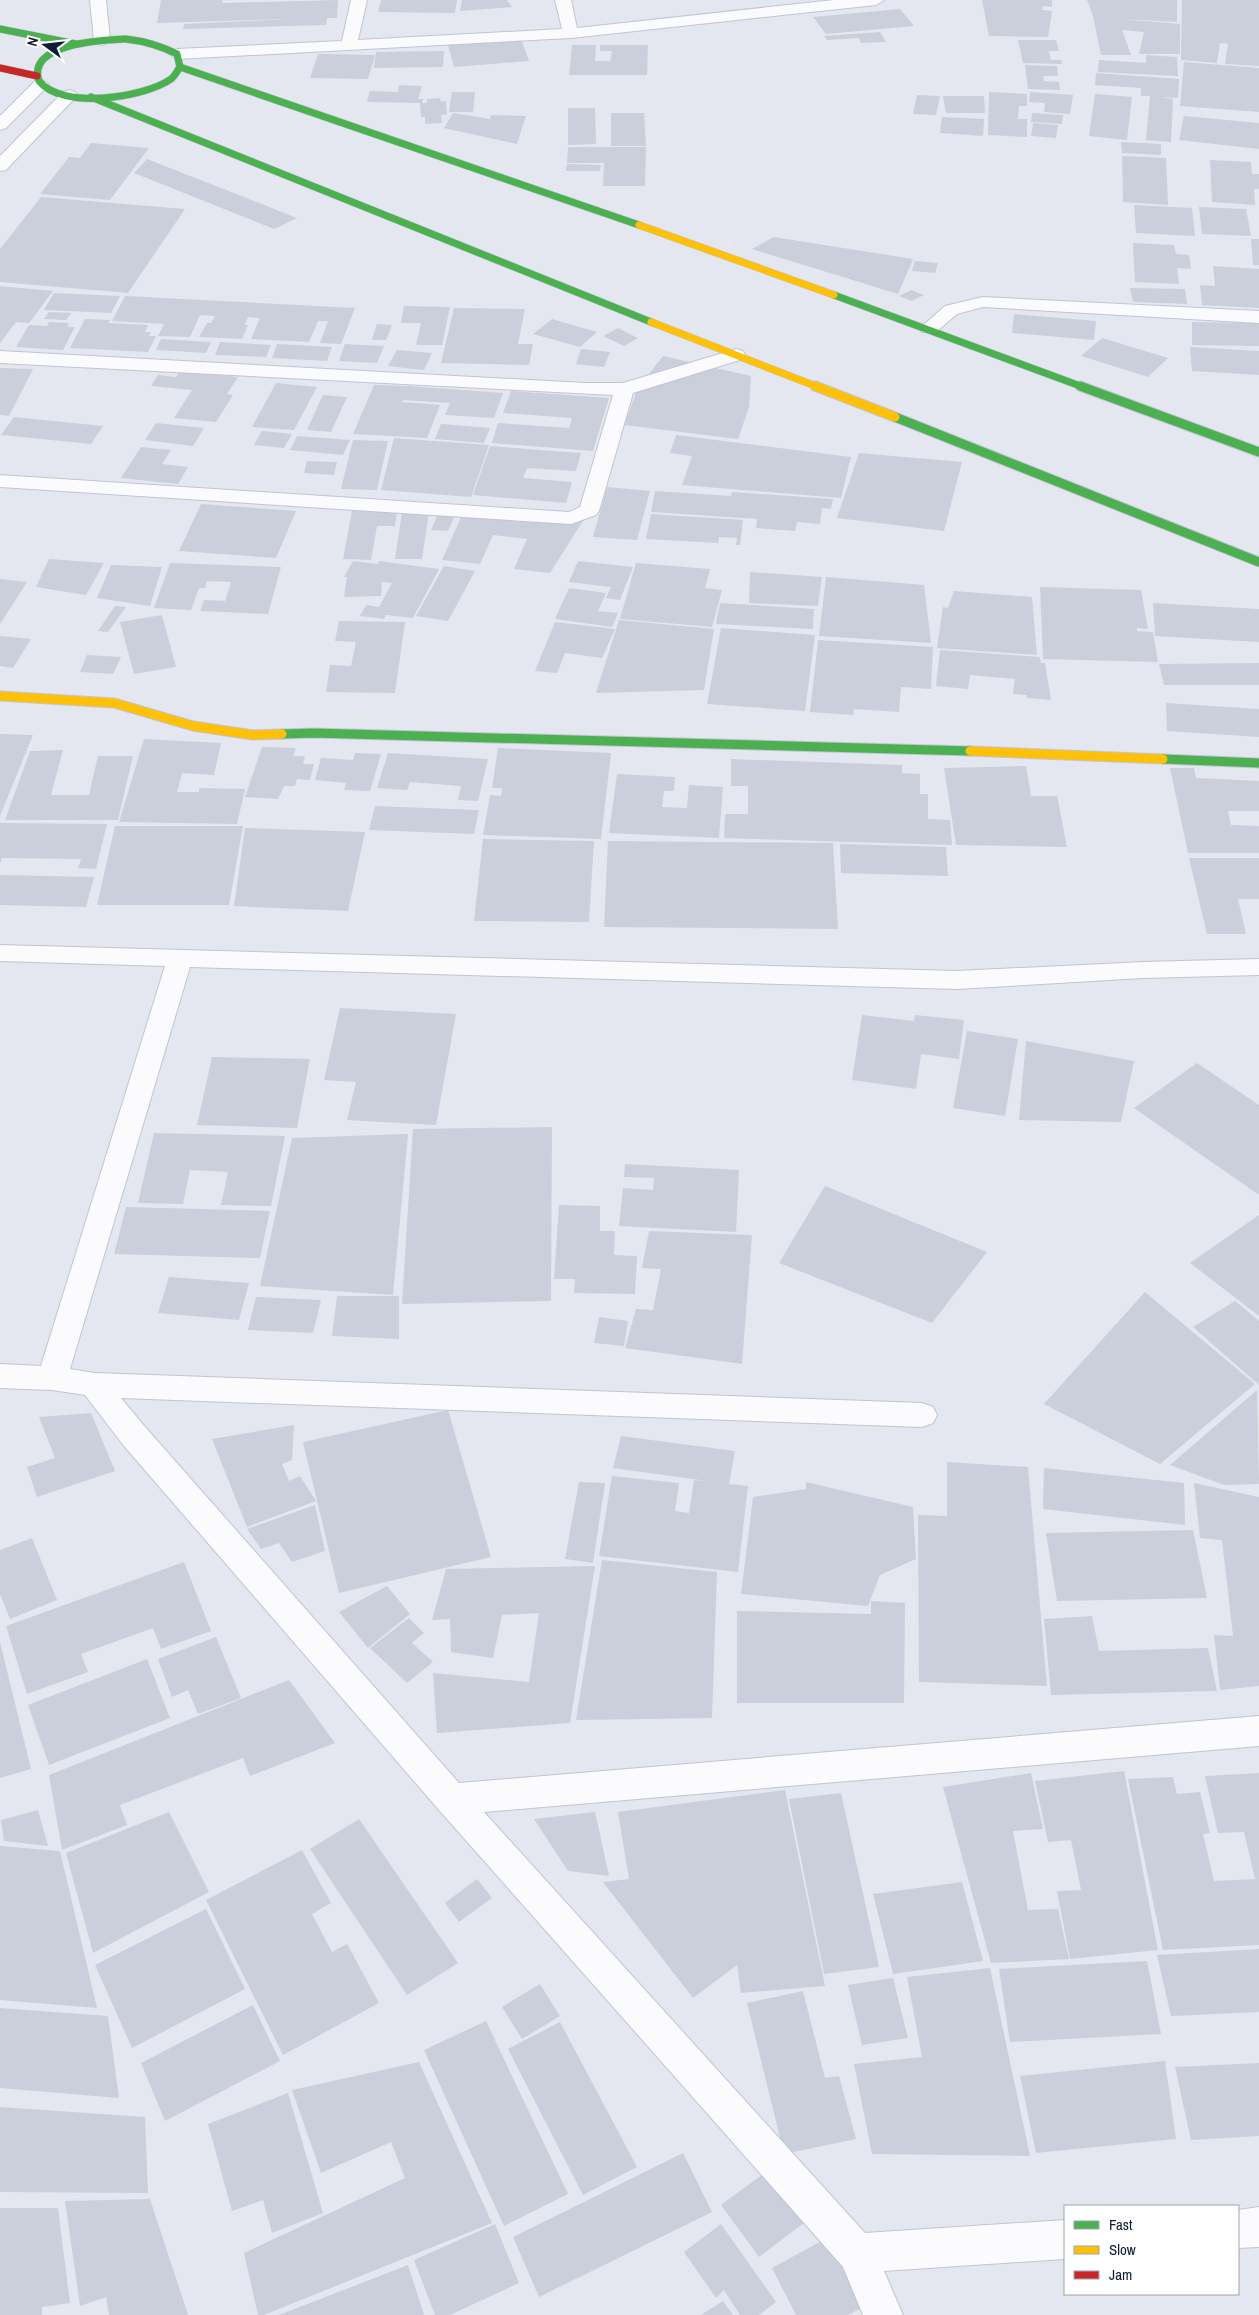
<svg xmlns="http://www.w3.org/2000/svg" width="1259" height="2315" viewBox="0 0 1259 2315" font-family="'Archivo Narrow',sans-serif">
<rect width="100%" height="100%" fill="#e4e7ef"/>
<!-- building -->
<g fill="#cacfdb">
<path d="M161 0H223L222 3 338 0 337 18H327L326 25 183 29 184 24 291 19 157 23Z"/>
<path d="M381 0H457L455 13 378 12Z"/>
<path d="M462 0H507L512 7 460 11Z"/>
<path d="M982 0H1052V7L1043 6 1042 10 1052 11 1048 37 989 36Z"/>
<path d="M1087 0H1177V22L1123 19 1180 24V54H1139L1144 32 1122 30 1131 55H1101L1093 16Z"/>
<path d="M1182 0H1259V66L1225 64 1228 44 1220 43 1217 63 1181 60Z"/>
<path d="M900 9 914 26 826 34 813 17Z"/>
<path d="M880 32 886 42 861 43 859 38 827 40 824 36Z"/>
<path d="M521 39 529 61 454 67 448 45Z"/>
<path d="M1018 40H1056L1059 51H1049L1051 60H1061L1062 64 1023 63Z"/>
<path d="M572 45H596L595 61H610L612 51H600V45H648L647 75H569Z"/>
<path d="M444 51 443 67 374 68 376 52Z"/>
<path d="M318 54 375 55 368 79 310 78Z"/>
<path d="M1146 55 1177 57 1178 76 1098 72 1099 60 1146 63Z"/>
<path d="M1184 62 1259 68V112L1180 106Z"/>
<path d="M1025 65 1057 66 1058 76H1043L1044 81 1059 82 1060 90 1028 89Z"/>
<path d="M1096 73 1179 79 1178 98 1161 97 1173 99 1171 142 1146 140 1150 96H1141V88L1095 85Z"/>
<path d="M399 85 422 86 418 99H423L422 103H427V99L440 98 441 102 446 101 447 114 441 115 442 123 425 124V117H421L420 103 367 102 370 91 398 92Z"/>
<path d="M452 92H475L473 112H449Z"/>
<path d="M989 92 1027 94V106H1019L1018 119H1027V137L988 135Z"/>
<path d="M1030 92 1073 95 1070 114 1044 112 1045 103 1029 102Z"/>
<path d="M1095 94 1132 97 1127 140 1089 136Z"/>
<path d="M917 95 940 96 936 115 913 114Z"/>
<path d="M943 96H984L985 113H946Z"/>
<path d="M568 108H595L596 144 568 145Z"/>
<path d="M453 113 490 119 491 115 526 116 517 144 444 128Z"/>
<path d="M611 113H644L646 146H611Z"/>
<path d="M1032 113 1063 115 1062 124 1031 122Z"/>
<path d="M1184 116 1259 123V149L1179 140Z"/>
<path d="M942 117 984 119 983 136 940 133Z"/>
<path d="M1033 123 1058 125 1056 138 1031 136Z"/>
<path d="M1121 142 1161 144V155L1122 153Z"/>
<path d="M91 143 149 148 110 200 40 194 69 157 80 158Z"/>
<path d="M568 147H646L645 186H603L604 163H567Z"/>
<path d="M1122 156 1166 158 1168 205 1123 202Z"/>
<path d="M147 159 297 218 274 229 134 173Z"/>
<path d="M1210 160 1251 162 1252 174H1259V189H1254L1255 205 1212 202Z"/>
<path d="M567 164 601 165 600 171H566Z"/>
<path d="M41 197 185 209 128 293 0 282V249Z"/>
<path d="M1134 205 1192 208 1195 236 1136 233Z"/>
<path d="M1199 207 1246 209 1251 236 1202 234Z"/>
<path d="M774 237 913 259 898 294 752 249Z"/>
<path d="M1251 239H1259V265H1253Z"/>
<path d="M1133 243 1174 245 1176 254 1189 255 1191 269 1177 268 1179 284 1135 282Z"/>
<path d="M915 261 938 263 935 273 912 271Z"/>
<path d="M1213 266 1259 269V308L1202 305 1200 285 1215 286Z"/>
<path d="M0 286 53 291 29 323 16 322 0 343Z"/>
<path d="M1130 288 1185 289 1187 304 1133 302Z"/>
<path d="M911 290 924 295 912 301 899 296Z"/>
<path d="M54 293 120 296 111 313 44 310Z"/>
<path d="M125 296 355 308 341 344 320 343 328 321H318L309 342 251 339 260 318 248 317 245 325H248L242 339 199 337 207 323H211L215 316 200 315 190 337 158 336 164 324 112 321Z"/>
<path d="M404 306 450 307 442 345H416L421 323H401Z"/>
<path d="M454 308 525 309 518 344H533L529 365 441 363Z"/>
<path d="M49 312 71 313 66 320 44 319Z"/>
<path d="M1014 314 1096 321 1094 340 1012 333Z"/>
<path d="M85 319 110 320 108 323 148 325 145 332H151L149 336H156L148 352 70 348Z"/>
<path d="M552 319 597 332 580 347 533 334Z"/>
<path d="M49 322 69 323 67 327H75L63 350 16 347 29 325 47 326Z"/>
<path d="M1192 322 1259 323V346L1192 345Z"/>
<path d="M377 324 392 325 386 340H372Z"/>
<path d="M618 328 638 338 624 346 603 336Z"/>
<path d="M1102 338 1168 358 1148 377 1081 356Z"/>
<path d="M161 339 211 342 206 353 156 350Z"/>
<path d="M220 342 271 345 266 357 215 355Z"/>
<path d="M277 344 332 347 327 361 272 358Z"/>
<path d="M345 344 384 346 377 363 339 361Z"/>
<path d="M1190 347 1259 351V375L1192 371Z"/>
<path d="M581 349 610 352 604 367 576 364Z"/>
<path d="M397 350 432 353 424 370 388 366Z"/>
<path d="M663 356 751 376 749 407 738 439 624 425 638 388Z"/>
<path d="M0 368 33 369 9 416 0 415Z"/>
<path d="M180 371 238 377 227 394 233 395 216 422 174 418 192 390 151 386 158 375 176 377Z"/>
<path d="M276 383 317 387 294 430 252 427Z"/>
<path d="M374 385 409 386 503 393 494 418 445 415 450 403 403 400 402 402 440 405 427 438 353 434Z"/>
<path d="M511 391 609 398 593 451 492 443 498 423 569 428 572 418 503 413Z"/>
<path d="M323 395 347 397 331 432 307 430Z"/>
<path d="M14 417 103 426 91 444 1 435Z"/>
<path d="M156 423 204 428 193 446 145 440Z"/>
<path d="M441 424 490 428 484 443 435 439Z"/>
<path d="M262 431 292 434 284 448 254 445Z"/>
<path d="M676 435 851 457 841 498 682 485 692 456 670 453Z"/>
<path d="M297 436 350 440 343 455 290 450Z"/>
<path d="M394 438 489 445 471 497 381 490Z"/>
<path d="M353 440 388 441 377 490 341 489Z"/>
<path d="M490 446 581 453 576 471 527 468 523 478 572 482 566 503 473 495Z"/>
<path d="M141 447 171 450 162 464 188 467 178 484 121 478Z"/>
<path d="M859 453 962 462 944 531 837 518Z"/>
<path d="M307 461 337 462 334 475 304 473Z"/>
<path d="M607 487 650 491 637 540 593 537Z"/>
<path d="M655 491 731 496 732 492 833 499 831 509 822 508 820 524 797 522 795 531 756 528 757 519 651 512Z"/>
<path d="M201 504 296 511 276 558 179 551Z"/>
<path d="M352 511H397L395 526H377L371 560 343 559Z"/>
<path d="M402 512H429L422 559H395Z"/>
<path d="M439 512 456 513 448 531 431 530Z"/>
<path d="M463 513H588L550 573 514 569 527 539 493 535 480 564 442 560Z"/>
<path d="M651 514 743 520 740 545H736L737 538 719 537 718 543 646 539Z"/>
<path d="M49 559 104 563 86 595 36 587Z"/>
<path d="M353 561 378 564 379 561 439 569 413 618 386 615 384 619 360 616 366 605 379 607 392 583 382 582 381 596 344 597 347 577H344Z"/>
<path d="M578 561 633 567 620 600 606 598 611 587 569 582Z"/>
<path d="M170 563 281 567 268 614 200 611 204 600 225 601 231 582 207 581 205 588H199L191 610 154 608Z"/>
<path d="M636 563 710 569 705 588 722 590 712 627 620 619Z"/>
<path d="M111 565 162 567 150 606 97 598Z"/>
<path d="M444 566 475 571 448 621 416 616Z"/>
<path d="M750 572 822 577 818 606 749 603Z"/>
<path d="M826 577 924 585 931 643 819 636Z"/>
<path d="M0 579 27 582 0 624Z"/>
<path d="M1040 587 1141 590 1148 629 1137 628V631L1153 632 1158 662 1043 659Z"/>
<path d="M569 588 606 593 598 611 618 613 612 627 555 619Z"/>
<path d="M954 591 1032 597 1037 655 937 648 943 607 948 608Z"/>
<path d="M720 603 814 609 813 629 716 624Z"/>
<path d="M1153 603 1259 609V642L1155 636Z"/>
<path d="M115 606 126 607 108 632 98 631Z"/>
<path d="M162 615 176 667 134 674 120 622Z"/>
<path d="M619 620 714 629 704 690 596 693Z"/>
<path d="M339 621 405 622 395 693 326 692 330 665 351 666 356 642 335 641Z"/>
<path d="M555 622 615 629 602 658 565 653 557 673 535 671Z"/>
<path d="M721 628 815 635 805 711 707 704Z"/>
<path d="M0 636 31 639 13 668 0 666Z"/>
<path d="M818 640 933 647 931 689 901 687 899 712 854 709 853 715 810 712Z"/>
<path d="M940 650 1040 657 1041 663H1045L1051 700 1027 698V695L1013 694 1015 679 970 675 968 689 936 686Z"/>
<path d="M87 655 121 657 113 674 80 672Z"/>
<path d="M1259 663V685H1164L1159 664Z"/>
<path d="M1166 703 1259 709V737L1167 731Z"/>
<path d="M0 734 33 735 0 816Z"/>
<path d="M144 739 221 743 214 775 182 773 177 792H199V788L245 789 237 824 119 822Z"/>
<path d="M262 747 296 748 293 756H305L303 764H314L310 780 297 779 295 786H284L278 799 245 797Z"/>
<path d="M498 748 611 753 601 839 483 835 490 795 501 796 502 788H492Z"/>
<path d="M63 750 51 795H89L98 756H133L118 820H5L30 751Z"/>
<path d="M355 753 381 754 370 791 344 790 346 783 315 780 321 758 353 760Z"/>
<path d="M388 753 488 759 478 801 458 800 461 786 410 782 407 790 377 788Z"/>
<path d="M731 759 902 765V773L920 774V794H928V819L950 820 952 845 724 838 725 814H748V786H731Z"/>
<path d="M1026 766 1031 796H1057L1067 847 956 845 944 768Z"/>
<path d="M1170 768H1194L1196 778 1259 781V811H1228L1231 825 1259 826V853H1188Z"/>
<path d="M617 774 675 777 674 791H664L662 807 687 808 689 785 723 787 719 838 609 833Z"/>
<path d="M375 806 479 810 474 834 369 830Z"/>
<path d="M0 823 107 824 96 869 78 868 81 859 2 858 0 864Z"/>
<path d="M115 826H243L229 905H97Z"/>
<path d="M245 828 365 832 348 911 234 906Z"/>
<path d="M483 839 594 841 589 922 474 921Z"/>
<path d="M608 841 833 843 838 929 604 927Z"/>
<path d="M840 844 946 847 948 876 841 873Z"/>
<path d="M1189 858H1259V899H1238L1246 934H1207Z"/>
<path d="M0 875 94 877 86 907 0 905Z"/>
<path d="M340 1008 456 1014 436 1125 347 1120 356 1082 324 1080Z"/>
<path d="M862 1015 914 1021 915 1015 964 1020 959 1059 921 1054 916 1089 852 1080Z"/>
<path d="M967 1031 1018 1039 1005 1116 953 1108Z"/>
<path d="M1026 1041 1134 1061 1121 1122 1019 1120Z"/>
<path d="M212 1057 310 1059 297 1128 197 1125Z"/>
<path d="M1197 1063 1259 1105V1195L1134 1108Z"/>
<path d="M552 1127 551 1301 402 1304 413 1129Z"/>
<path d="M154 1133 285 1136 271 1206 221 1205 228 1172 190 1170 183 1204 138 1203Z"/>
<path d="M408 1134 393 1295 260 1286 292 1138Z"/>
<path d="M625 1164 739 1170 736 1232 619 1226 623 1188 653 1190 654 1178 624 1177Z"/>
<path d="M825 1186 987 1252 932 1323 779 1263Z"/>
<path d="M559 1205 600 1206V1231H615L614 1255 637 1256 635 1294 574 1293 575 1279H554Z"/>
<path d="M126 1207 270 1211 260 1258 114 1254Z"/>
<path d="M1259 1215V1316L1190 1263Z"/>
<path d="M649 1231 752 1235 742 1364 625 1348 636 1309 653 1310 661 1269 642 1268Z"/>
<path d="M169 1277 249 1283 239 1320 158 1313Z"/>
<path d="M1145 1292 1255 1384 1160 1464 1044 1404Z"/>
<path d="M337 1296H399V1339L332 1336Z"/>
<path d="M256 1297 321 1300 313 1333 248 1330Z"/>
<path d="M1235 1301 1259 1321V1385L1193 1327Z"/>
<path d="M599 1317 628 1321 624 1346 594 1343Z"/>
<path d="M1257 1390 1259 1484 1224 1485 1170 1465Z"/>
<path d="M448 1410 491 1557 339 1593 303 1442Z"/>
<path d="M91 1413 115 1471 37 1497 27 1467 55 1458 39 1417Z"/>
<path d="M294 1425 292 1460 282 1464 289 1481 300 1476 316 1501 247 1527 212 1439Z"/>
<path d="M621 1436 735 1451 729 1484 748 1486 738 1572 599 1556 612 1476 679 1483 675 1511 689 1513 694 1480 707 1481 613 1468Z"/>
<path d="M947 1462 1028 1467 1047 1686 919 1682 918 1515 947 1516Z"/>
<path d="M1044 1468 1184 1483 1185 1525 1043 1509Z"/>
<path d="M579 1482 605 1483 593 1563 565 1559Z"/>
<path d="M806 1482 913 1507 916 1559 880 1575 868 1606 741 1594 753 1497 806 1489Z"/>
<path d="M1194 1483 1259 1497V1686L1220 1690 1214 1635 1233 1636 1222 1540 1200 1538Z"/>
<path d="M315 1505 325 1551 292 1562 279 1543 261 1549 247 1529Z"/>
<path d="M1193 1530 1207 1598 1057 1601 1046 1533Z"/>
<path d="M32 1538 57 1600 10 1619 0 1594V1550Z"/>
<path d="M602 1560 717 1572 712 1718 576 1720Z"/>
<path d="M184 1562 211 1631 161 1649 153 1628 81 1654 88 1672 27 1694 6 1626Z"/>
<path d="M595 1566 570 1723 437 1733 433 1673 529 1682 539 1613 502 1615 493 1658 451 1652 450 1619 432 1620 446 1569Z"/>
<path d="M387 1586 410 1614 368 1648 339 1612Z"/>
<path d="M871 1601 905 1603 904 1703H737V1611L871 1614Z"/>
<path d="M1092 1616 1099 1651 1208 1648 1217 1691 1051 1695 1044 1619Z"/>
<path d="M409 1618 424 1633 412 1643 433 1662 407 1683 370 1648Z"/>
<path d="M216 1637 241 1698 198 1714 188 1690 172 1697 158 1659Z"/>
<path d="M0 1642 31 1769 0 1778Z"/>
<path d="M147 1659 170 1718 49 1765 28 1705Z"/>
<path d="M289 1680 335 1743 250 1776 243 1758 120 1805 127 1825 62 1850 49 1775Z"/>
<path d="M1124 1771 1158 1950 1070 1959 1057 1891 1081 1890 1071 1840 1048 1842 1035 1781Z"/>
<path d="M1031 1773 1043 1829 1013 1831 1028 1910 1058 1909 1069 1959 991 1963 943 1787Z"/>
<path d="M1259 1773V1945L1163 1950 1128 1779 1173 1777 1177 1794 1200 1792 1210 1833 1203 1834 1214 1881 1255 1879 1244 1832 1218 1833 1205 1776Z"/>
<path d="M785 1790 825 1986 741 1993 737 1965 693 1998 603 1882 629 1879 618 1812Z"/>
<path d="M841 1793 879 1967 824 1974 789 1799Z"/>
<path d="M38 1810 48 1846 4 1841 1 1820Z"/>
<path d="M169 1812 209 1892 93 1953 66 1853Z"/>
<path d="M595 1812 609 1876 568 1871 534 1819Z"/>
<path d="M359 1819 458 1963 407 1995 310 1849Z"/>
<path d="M0 1846 60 1851 97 2008 0 2000Z"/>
<path d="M302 1850 331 1903 312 1914 332 1952 347 1944 379 2003 283 2055 206 1900Z"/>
<path d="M477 1879 492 1898 459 1922 445 1903Z"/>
<path d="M962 1882 983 1961 893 1974 873 1894Z"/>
<path d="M206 1909 245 1989 132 2048 95 1965Z"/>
<path d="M1259 1949V2012L1171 2016 1157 1955Z"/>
<path d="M1147 1961 1161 2034 1010 2042 999 1969Z"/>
<path d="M990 1968 1030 2156 872 2154 854 2064 922 2057 907 1977Z"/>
<path d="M893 1978 908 2038 862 2045 848 1985Z"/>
<path d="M540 1984 560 2016 522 2039 502 2007Z"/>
<path d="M803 1991 825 2078 839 2076 856 2139 784 2154 747 2003Z"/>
<path d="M253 2005 280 2061 165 2121 141 2063Z"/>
<path d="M0 2008 108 2016 119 2098 0 2088Z"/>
<path d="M486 2021 568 2194 504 2226 424 2050Z"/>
<path d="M560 2022 637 2167 583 2195 508 2049Z"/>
<path d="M1165 2061 1176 2139 1036 2153 1020 2076Z"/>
<path d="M419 2062 492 2223 264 2315H258L244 2253 405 2178 391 2142 321 2173 292 2090Z"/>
<path d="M1259 2063V2136L1191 2140 1175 2067Z"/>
<path d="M288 2093 323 2213 272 2233 263 2200 232 2211 208 2124Z"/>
<path d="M0 2107 145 2117 148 2193 0 2192Z"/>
<path d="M683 2153 712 2212 539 2297 513 2237Z"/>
<path d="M771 2168 809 2219 759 2257 721 2205Z"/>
<path d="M150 2199 188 2315H109L106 2297 80 2306 65 2201Z"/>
<path d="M0 2208H58L70 2303 42 2307V2315H0Z"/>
<path d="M495 2224 519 2283 450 2315H435L414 2260Z"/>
<path d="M721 2224 776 2302 759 2315H740L724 2290 716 2298 684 2252Z"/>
<path d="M827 2238 865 2306 848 2315H796L772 2268Z"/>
<path d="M408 2265 424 2315H279Z"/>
<path d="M723 2301 733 2315H701Z"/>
</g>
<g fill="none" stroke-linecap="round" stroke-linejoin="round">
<!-- street casing -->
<g stroke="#bfc5d7" stroke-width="2">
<g id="street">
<path d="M90 0H106L110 40 107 43 102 45 94 40Z"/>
<path d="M351 0H367L358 40 562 29 555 0H571L577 28 834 0H884L876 5 571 38 177 59 169 54 177 49 342 41Z"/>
<path d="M41 79 49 84 47 87 6 128 0 130V116L35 81Z"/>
<path d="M69 90 75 92 77 95 75 98 6 170 0 171V156L63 92Z"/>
<path d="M983 297 1259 311V323L983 307 957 314 936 332H922L920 328 945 306Z"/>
<path d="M736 349 743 351 745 355 743 359 633 393 599 511 596 515 571 524 0 487V475L569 512 580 507 613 395 0 363V351L585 383H623Z"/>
<path d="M0 945 957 971 1143 962 1259 959V975L1143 978 957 989 190 967 70 1369 94 1373 922 1403 933 1407 937 1415 933 1423 922 1427 121 1398 146 1428 459 1783 1259 1716V1746L484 1812 865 2233 1065 2220V2259L884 2271 903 2315H863L843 2267 439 1810 124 1446 85 1395 52 1390 0 1388V1364L41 1366 165 966 0 961Z"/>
<path d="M1259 2207V2247L1238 2248V2210Z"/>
</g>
</g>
<!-- fast-far1 casing -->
<g stroke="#bfc5d7" stroke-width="8">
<g id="fast-far1">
<path d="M0 29 76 44"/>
<path d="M126 39C144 41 161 46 177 54L180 67C177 71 175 76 171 79 144 98 62 110 39 81 26 43 104 40 126 39Z"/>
<path d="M180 67 639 225"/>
<path d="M91 97 651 322"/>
<path d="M834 295 1083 387"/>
</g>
</g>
<!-- fast casing -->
<g stroke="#bfc5d7" stroke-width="11">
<g id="fast">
<path d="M1080 386 1259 452"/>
<path d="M895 417 1259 562"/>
<path d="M282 734 314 733 970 751"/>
<path d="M1163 759 1259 763"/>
</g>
</g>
<!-- slow-far1 casing -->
<g stroke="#bfc5d7" stroke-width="8">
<g id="slow-far1">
<path d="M639 225 834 295"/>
<path d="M651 322 818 387"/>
</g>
</g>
<!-- slow casing -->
<g stroke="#bfc5d7" stroke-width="11">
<g id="slow">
<path d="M815 386 895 417"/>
<path d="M0 696 114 703 193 726 253 735 282 734"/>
<path d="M970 751 1163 759"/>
</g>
</g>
<!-- jam casing -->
<g stroke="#bfc5d7" stroke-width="8">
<path id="jam" d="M0 68 37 76"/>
</g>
<!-- street -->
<use href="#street" fill="#fbfbfd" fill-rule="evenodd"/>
<!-- fast-far1 -->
<use href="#fast-far1" stroke="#4caf50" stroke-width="7"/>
<!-- fast -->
<use href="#fast" stroke="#4caf50" stroke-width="9"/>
<!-- slow-far1 -->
<use href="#slow-far1" stroke="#ffc107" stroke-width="7"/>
<!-- slow -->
<use href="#slow" stroke="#ffc107" stroke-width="9"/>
<!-- jam -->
<use href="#jam" stroke="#c62828" stroke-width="7"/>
</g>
<!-- legend -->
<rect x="1064" y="2205" width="175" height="90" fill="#ffffff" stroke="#a0a4ae"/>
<rect x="1074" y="2221" width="25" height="8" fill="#4caf50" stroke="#a0a4ae"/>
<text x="1109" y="2230" font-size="15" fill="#121b35">Fast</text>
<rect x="1074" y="2246" width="25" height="8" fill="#ffc107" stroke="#a0a4ae"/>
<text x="1109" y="2255" font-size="15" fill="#121b35">Slow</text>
<rect x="1074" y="2271" width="25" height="8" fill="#c62828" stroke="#a0a4ae"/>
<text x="1109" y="2280" font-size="15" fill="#121b35">Jam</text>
<!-- north arrow -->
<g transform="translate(45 45) rotate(285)" stroke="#ffffff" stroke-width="4" paint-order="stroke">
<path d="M0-4L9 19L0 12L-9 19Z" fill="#121b35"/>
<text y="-8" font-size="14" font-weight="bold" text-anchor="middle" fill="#121b35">N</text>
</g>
</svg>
